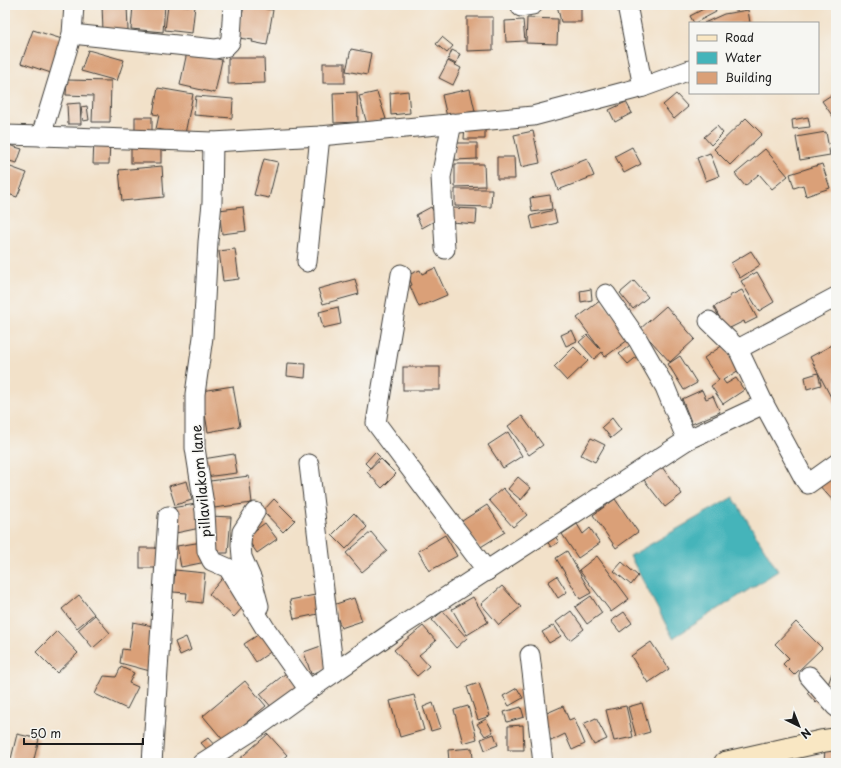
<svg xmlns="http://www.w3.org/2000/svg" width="841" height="768" viewBox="0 0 841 768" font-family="'Playpen Sans',sans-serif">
<rect width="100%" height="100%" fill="#f6f6f2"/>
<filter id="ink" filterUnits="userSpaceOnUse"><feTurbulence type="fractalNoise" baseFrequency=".025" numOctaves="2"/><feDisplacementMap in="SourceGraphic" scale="8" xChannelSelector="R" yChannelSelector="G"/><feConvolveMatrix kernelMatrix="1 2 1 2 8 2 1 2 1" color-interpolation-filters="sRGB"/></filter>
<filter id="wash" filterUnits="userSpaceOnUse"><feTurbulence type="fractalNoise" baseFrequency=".012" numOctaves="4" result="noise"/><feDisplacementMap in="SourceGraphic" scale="16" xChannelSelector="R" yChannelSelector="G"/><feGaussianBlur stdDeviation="0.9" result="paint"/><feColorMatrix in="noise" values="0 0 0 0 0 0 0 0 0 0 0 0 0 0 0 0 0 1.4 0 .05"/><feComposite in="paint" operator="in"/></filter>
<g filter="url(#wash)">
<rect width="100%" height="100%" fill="#f2e1c9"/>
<!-- water -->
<path fill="#44b4ba" stroke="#30686b" d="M733 497 778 571 673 638 630 556Z"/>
<g id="blocks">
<!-- building -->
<g fill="#daa078">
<path d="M102 5H127L128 30 103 31Z"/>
<path d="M133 5H165L163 32 131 29Z"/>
<path d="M168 5 195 6 192 33 165 30Z"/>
<path d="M244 5 273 10 267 45 252 42 253 40 238 38Z"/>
<path d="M557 5H581V22H561Z"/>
<path d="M641 5H663V6L642 8Z"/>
<path d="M711 5H713L716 12 695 23H694L690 16Z"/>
<path d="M714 5H729V6L715 9Z"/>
<path d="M748 10 750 23H704L724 14Z"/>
<path d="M467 17H493V50L467 51Z"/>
<path d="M527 18 558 19 557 44 526 43Z"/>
<path d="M523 20 525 41 506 42 505 21Z"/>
<path d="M33 30 62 39 51 73 21 63Z"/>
<path d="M442 37 453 46 447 53 436 44Z"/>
<path d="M351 49 371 53 367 75 346 71Z"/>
<path d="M88 50 124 60 117 81 81 71Z"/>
<path d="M452 50 460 54 456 64 448 60Z"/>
<path d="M187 52 222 60 215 93 180 85Z"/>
<path d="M228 58H264L265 83 228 84Z"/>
<path d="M448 61 461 68 453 85 439 78Z"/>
<rect x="323" y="63" width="22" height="20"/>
<path d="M67 80 111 81 110 122H92L93 96 66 95Z"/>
<path d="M158 88 193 94 185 134 156 129 159 115 153 114Z"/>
<path d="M470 89 475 111 447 117 442 95Z"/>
<path d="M408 91 410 113 391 115 390 93Z"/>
<path d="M357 92 358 122 334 123 333 93Z"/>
<path d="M377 92 386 119 367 124 359 96Z"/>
<path d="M836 92V121L822 101Z"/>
<path d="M676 94 688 107 674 119 663 105Z"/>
<path d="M196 96 233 99 232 118 194 115Z"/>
<path d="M626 102 632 113 615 122 609 110Z"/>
<path d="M80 103 81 124H68L67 104Z"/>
<path d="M87 106 89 120 83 121 81 107Z"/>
<rect x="135" y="117" width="17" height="14"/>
<path d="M808 117 810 127 793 129 792 120Z"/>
<path d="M746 118 762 134 730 165 714 149Z"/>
<path d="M465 126 485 127V139H464Z"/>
<path d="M717 126 723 133 711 145 704 137Z"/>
<path d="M533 131 540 163 521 167 514 135Z"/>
<path d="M826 132 830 155 800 160 796 137Z"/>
<path d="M94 140 110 141 109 164H93Z"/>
<path d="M455 143H477V159L455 160Z"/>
<path d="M5 144 22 149 17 163 5 160Z"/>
<rect x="131" y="145" width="30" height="18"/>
<path d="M632 147 641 164 624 173 615 156Z"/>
<path d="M765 149 788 176 772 189 759 174 745 186 735 174Z"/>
<path d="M710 153 719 176 706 181 697 158Z"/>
<path d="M497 157H514L515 179H497Z"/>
<path d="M264 159 278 162 269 198 254 195Z"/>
<path d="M587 159 594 176 558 190 552 173Z"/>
<path d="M455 164H484L485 186 455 187Z"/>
<path d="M822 164 830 188 806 196 803 185 794 188 790 174Z"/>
<path d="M5 165 27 173 17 197 5 193Z"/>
<path d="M162 166 164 197 122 201 119 170Z"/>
<path d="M455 189H492L491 207 455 206Z"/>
<path d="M550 195 552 209 532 212 530 198Z"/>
<path d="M243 207 246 231 222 234 219 210Z"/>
<path d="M431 207 438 219 422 228 416 215Z"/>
<path d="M452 208 477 209 476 224 451 222Z"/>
<path d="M554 210 557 223 533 229 530 216Z"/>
<path d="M235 249 239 279 223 281 219 251Z"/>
<path d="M751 251 760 265 740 278 731 263Z"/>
<path d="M435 268 447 295 419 307 410 286 412 285 408 275 420 270 422 274Z"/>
<path d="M757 272 774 302 759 311 741 281Z"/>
<path d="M355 279 359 294 323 304 318 289Z"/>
<path d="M634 281 648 297 633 309 620 293Z"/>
<path d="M591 289 592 300 581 302 580 291Z"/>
<path d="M742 290 757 318 745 324 744 321 726 330 714 307 730 298 729 296Z"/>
<path d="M601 300 632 337 605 357 602 352 594 359 579 342 587 335 600 349 577 318Z"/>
<path d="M666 306 695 339 670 362 640 329Z"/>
<path d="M338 307 341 324 323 328 319 312Z"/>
<path d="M572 330 577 341 566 346 561 335Z"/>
<path d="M836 343V402L834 403 810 357Z"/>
<path d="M630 345 639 355 628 364 619 354Z"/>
<path d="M723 345 739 370 723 380 726 384 736 378 744 390 723 404 711 386 719 380 704 358Z"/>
<path d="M574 347 588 361 567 381 554 367Z"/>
<path d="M680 356 697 383 684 390 668 364Z"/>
<path d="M288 363 306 364 305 378 287 376Z"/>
<rect x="403" y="367" width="37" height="23"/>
<path d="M818 373 821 385 807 389 805 377Z"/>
<path d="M233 386 240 426 208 432 201 391Z"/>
<path d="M702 390 706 399 713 396 720 412 692 424 682 399Z"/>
<path d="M522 416 543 445 529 455 508 426Z"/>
<path d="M612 418 621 430 611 438 602 427Z"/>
<path d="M508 432 522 456 503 468 488 445Z"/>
<path d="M591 438 605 445 595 462 581 455Z"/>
<path d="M375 452 380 457 370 468 365 463Z"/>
<path d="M234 454 237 473 205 477 203 459Z"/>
<path d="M381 459 396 474 382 488 367 472Z"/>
<path d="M659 463 682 494 665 507 641 476Z"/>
<path d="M249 476 252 503 214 508 210 481Z"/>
<path d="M836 476V504L817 483Z"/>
<path d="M518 477 531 488 521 500 508 489Z"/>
<path d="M187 481 192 500 175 505 169 486Z"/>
<path d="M503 488 527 515 513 527 489 500Z"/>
<path d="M274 499 295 520 283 532 263 511Z"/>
<path d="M615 499 638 532 616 548 593 515Z"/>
<path d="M196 504 200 528 176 533 171 508Z"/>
<path d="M487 505 505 532 479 548 462 521Z"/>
<path d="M354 513 367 527 346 549 332 535Z"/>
<path d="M210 516 231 517 228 553H215L216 539 209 538Z"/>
<path d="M265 523 277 539 257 553 246 537Z"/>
<path d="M577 524 583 534 590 528 600 543 578 558 562 534Z"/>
<path d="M371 532 387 551 362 572 346 553Z"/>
<path d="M552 532 559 542 551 547 544 537Z"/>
<path d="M445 535 457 556 429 571 418 551Z"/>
<path d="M202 542 206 562 181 567 177 546Z"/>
<rect x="140" y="548" width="19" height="20"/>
<path d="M567 551 591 593 580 599 556 558Z"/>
<path d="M597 556 629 599 611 612 579 570Z"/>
<path d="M622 562 638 576 631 585 614 571Z"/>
<path d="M175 570 205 573 202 603 186 601 187 593 173 592Z"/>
<path d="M227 573 253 596 234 617 209 594Z"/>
<path d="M557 576 567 592 558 598 548 582Z"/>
<path d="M502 586 521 607 499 625 481 604Z"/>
<path d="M79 595 94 614 77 628 62 609Z"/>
<path d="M315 595 318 614 294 619 290 600Z"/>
<path d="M591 596 602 613 587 624 575 607Z"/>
<path d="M473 597 488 622 467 635 452 609Z"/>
<path d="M354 598 362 621 341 628 333 605Z"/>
<path d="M443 611 467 638 456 648 432 620Z"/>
<path d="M571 611 584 629 570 640 556 622Z"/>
<path d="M624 612 632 623 620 632 611 621Z"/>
<path d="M95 615 110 633 93 648 78 630Z"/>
<path d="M133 622 158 627 150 671 120 663 122 649 129 650Z"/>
<path d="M796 622 822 648 794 675 783 664 789 658 775 644Z"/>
<path d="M554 625 561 636 549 643 542 632Z"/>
<path d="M423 626 436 641 419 655 429 666 417 676 394 650Z"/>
<path d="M267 629 279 646 256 662 244 644Z"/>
<path d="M57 631 78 653 57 673 36 652Z"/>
<path d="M186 637 191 650 180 655 175 642Z"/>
<path d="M651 642 669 669 648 683 631 656Z"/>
<path d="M321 646 329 668 311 674 304 652Z"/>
<path d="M121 667 134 673 129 683 138 687 127 709 95 694 104 676 116 677Z"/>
<path d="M291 669 303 684 273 709 260 694Z"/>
<path d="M832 673 836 674V690L827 688Z"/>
<path d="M245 681 266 706 224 741 203 716Z"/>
<path d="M479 683 490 716 478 720 467 687Z"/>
<path d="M813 687 822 698 816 703 807 693Z"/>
<path d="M517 688 523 698 509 706 503 696Z"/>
<path d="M414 695 424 730 400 737 390 701Z"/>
<path d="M433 703 441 728 431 731 423 707Z"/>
<path d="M642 703 650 732 636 736 628 707Z"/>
<path d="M468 706 477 739 463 743 454 710Z"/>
<path d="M563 706 569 720 574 718 585 744 572 750 565 734 551 741 540 716Z"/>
<path d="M626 706 633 737 614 741 606 710Z"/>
<path d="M521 707 524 717 507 722 504 712Z"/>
<path d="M596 718 607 739 594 745 583 724Z"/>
<path d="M486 719 493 732 485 736 477 724Z"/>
<path d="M523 725 524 750H508V726Z"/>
<path d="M17 734 39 739 33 763H10Z"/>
<path d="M268 734 287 755 278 763H238L237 761Z"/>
<path d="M494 734 498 745 485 750 481 739Z"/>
<path d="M208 738 216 747 210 753 201 743Z"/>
<path d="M472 748 473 759 449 761 448 750Z"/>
<path d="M825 749 836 750V763H824Z"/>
</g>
</g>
</g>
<g filter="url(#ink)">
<use href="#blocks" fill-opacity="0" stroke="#3c3a36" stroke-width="1"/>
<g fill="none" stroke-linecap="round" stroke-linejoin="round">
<!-- minor casing -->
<g stroke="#3c3a36" stroke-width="21">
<g id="minor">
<path d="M521 7 533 5"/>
<path d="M72 34 215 49 225 47 230 42 231 37 233 5"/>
<path d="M643 87 690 70"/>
<path d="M5 135 41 136 72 34 74 5"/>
<path d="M41 136 213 142 320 136 533 116 643 87 627 5"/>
<path d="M213 142 212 203 208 242 203 337 195 394V448L205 511 207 551 212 561 228 568 265 628 309 690"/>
<path d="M445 249 441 177 452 123"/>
<path d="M307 262 320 136"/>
<path d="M401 274 376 423 487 571"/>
<path d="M606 294 638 340 665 387 687 440"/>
<path d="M709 321 738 349"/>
<path d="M764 404 805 480 808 484 836 464"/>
<path d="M309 464 334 673"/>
<path d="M255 512 242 532 241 545 242 557 252 580 259 606"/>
<path d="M530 655 543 763"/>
<path d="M809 676 836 707"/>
<path d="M152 763 168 516"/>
<path d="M202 763 252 731 309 690 397 629 687 440 764 404 738 349 836 297"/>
</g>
</g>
<!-- secondary casing -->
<g stroke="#3c3a36" stroke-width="24">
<path id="secondary" d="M725 763 823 741 836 739"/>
</g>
<!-- minor -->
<use href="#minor" stroke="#fff" stroke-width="19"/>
<!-- secondary -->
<use href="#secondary" stroke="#f9e7c3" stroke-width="22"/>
</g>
</g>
<g text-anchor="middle" stroke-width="3" stroke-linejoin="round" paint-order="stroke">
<!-- street labels -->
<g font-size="14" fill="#1c1c1c" stroke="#f6f6f2">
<text transform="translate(201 481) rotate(-95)" y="5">pillavilakom lane</text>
</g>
</g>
<!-- margin -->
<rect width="841" height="768" fill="none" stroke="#f6f6f2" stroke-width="20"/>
<!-- legend -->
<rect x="689" y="22" width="130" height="72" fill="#f6f6f2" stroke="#9f9f9c"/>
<rect x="697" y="35" width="20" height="6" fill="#f9e7c3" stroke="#9f9f9c"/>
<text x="725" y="42" font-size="12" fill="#1c1c1c">Road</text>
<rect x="697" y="52" width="20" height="12" fill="#44b4ba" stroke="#9f9f9c"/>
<text x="725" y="62" font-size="12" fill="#1c1c1c">Water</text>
<rect x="697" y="72" width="20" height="12" fill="#daa078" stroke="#9f9f9c"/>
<text x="725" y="82" font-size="12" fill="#1c1c1c">Building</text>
<!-- north arrow -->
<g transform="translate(799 726) rotate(137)" stroke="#f6f6f2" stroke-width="3" paint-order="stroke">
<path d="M0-3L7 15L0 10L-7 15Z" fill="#1c1c1c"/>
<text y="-6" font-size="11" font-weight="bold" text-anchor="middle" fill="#1c1c1c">N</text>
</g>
<!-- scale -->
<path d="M24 738v6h119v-6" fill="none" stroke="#1c1c1c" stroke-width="2"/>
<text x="30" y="738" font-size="12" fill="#1c1c1c" stroke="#f6f6f2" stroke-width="3" paint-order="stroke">50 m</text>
</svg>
